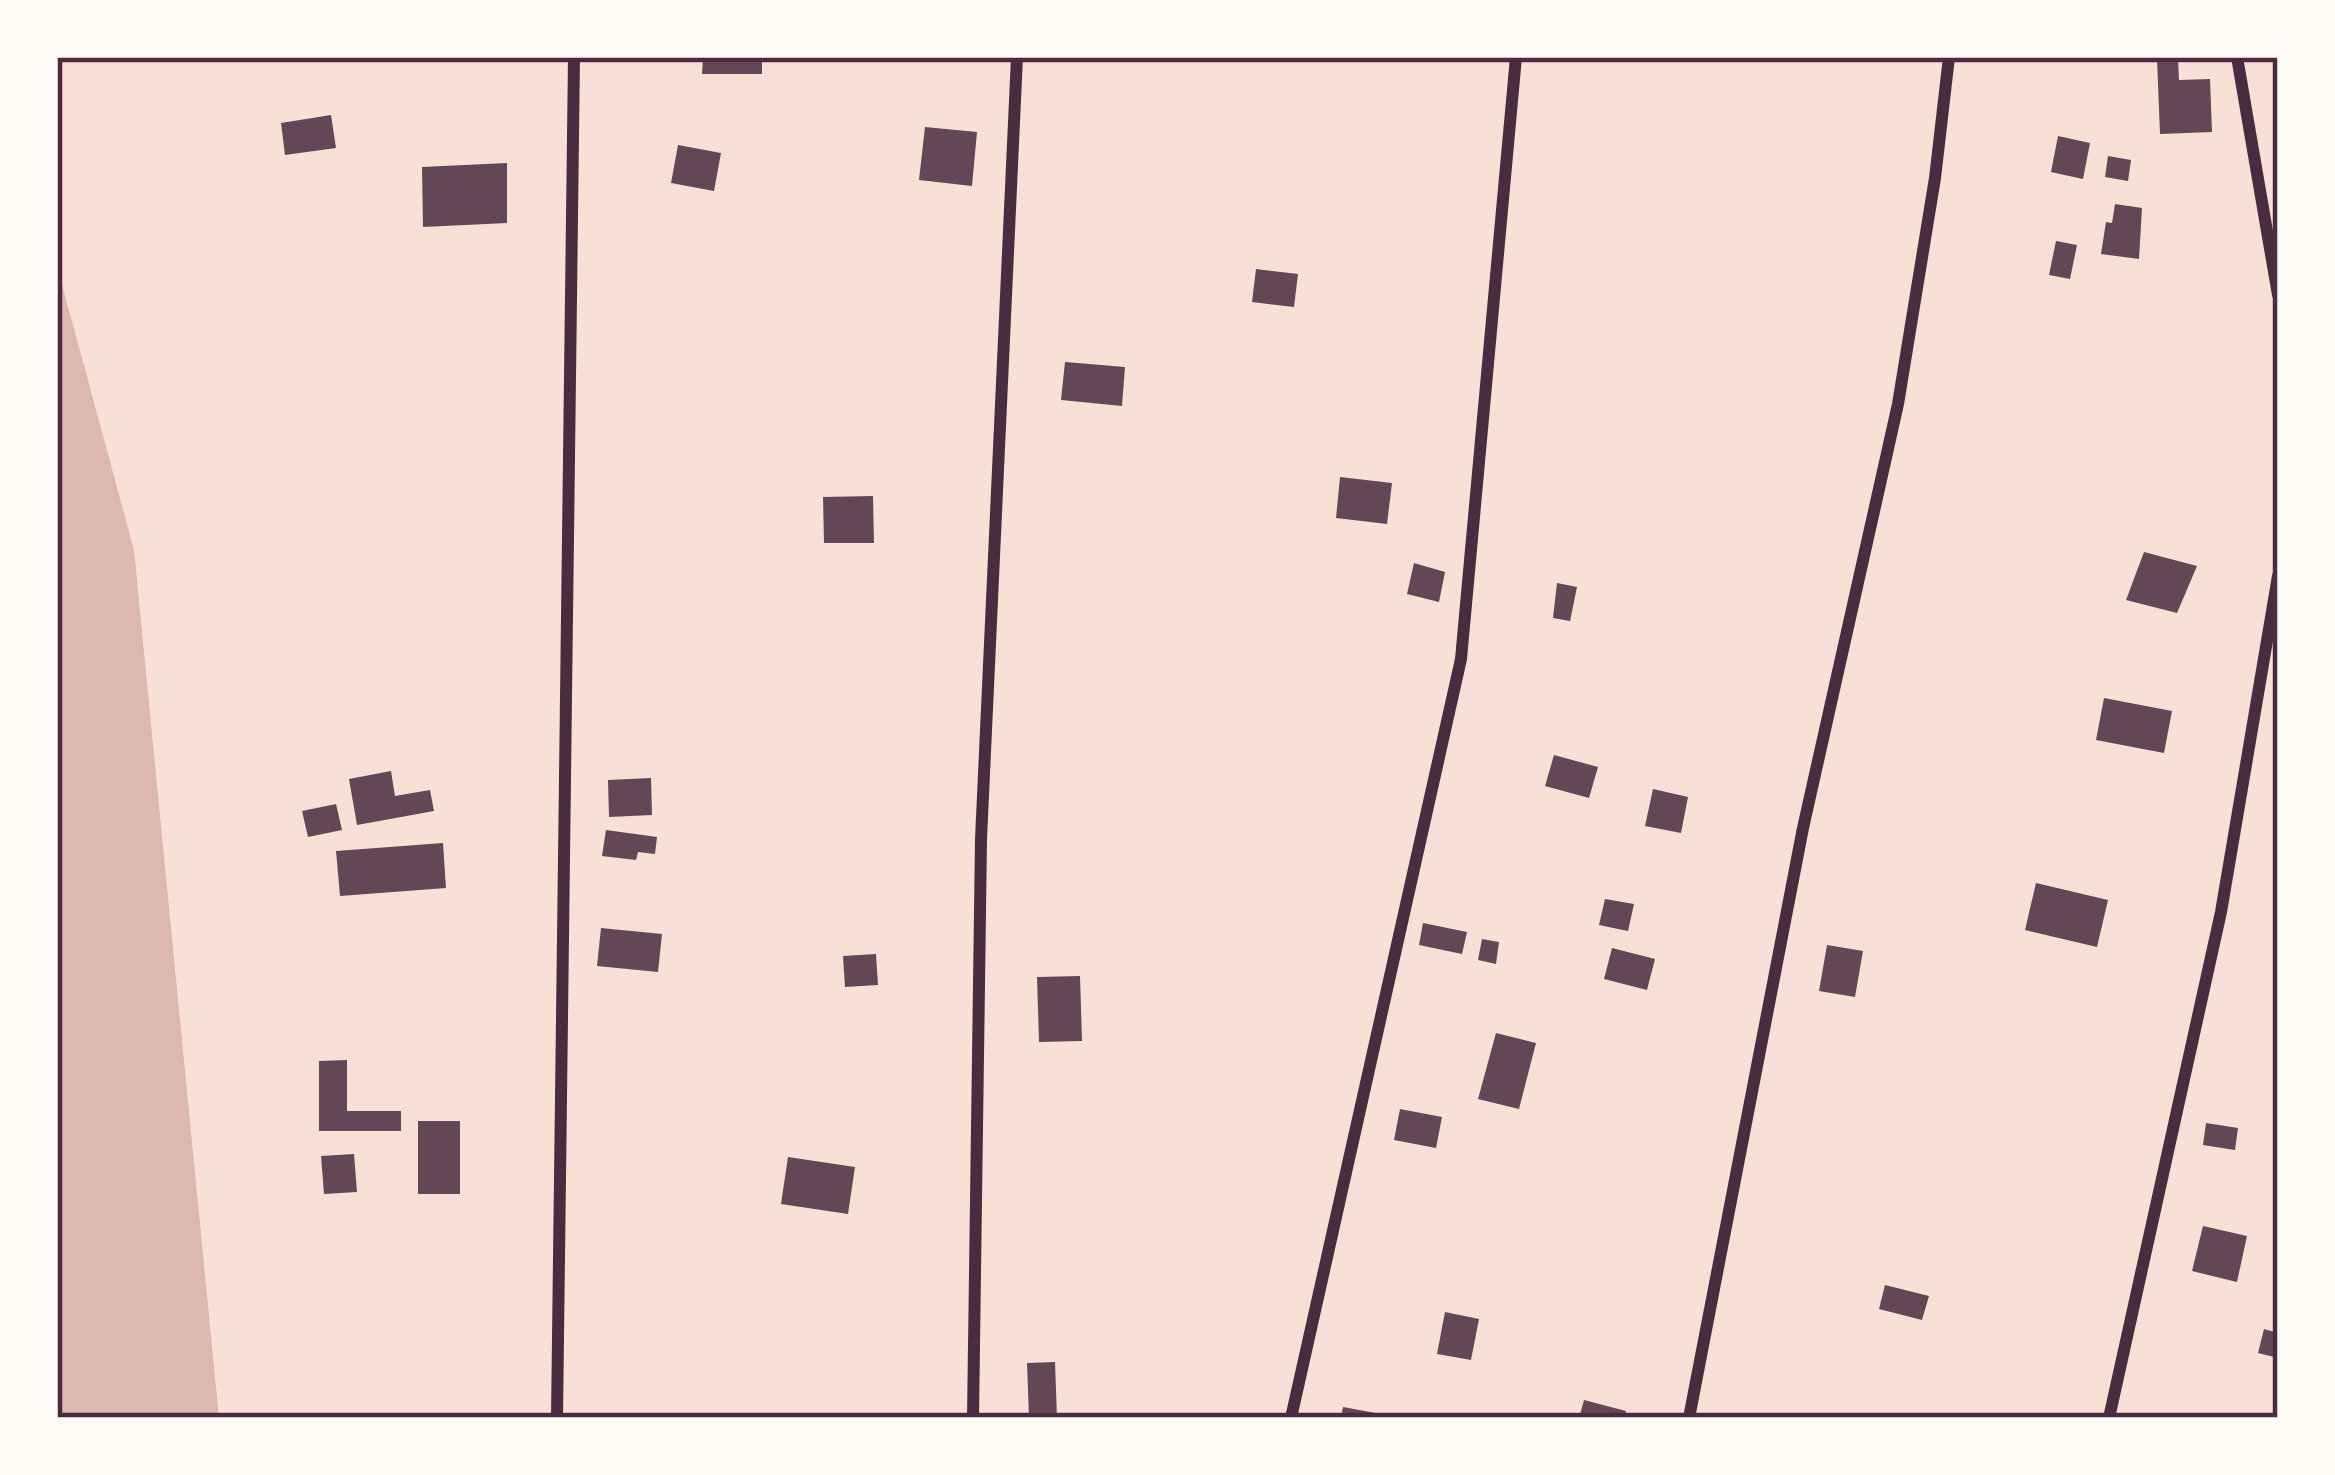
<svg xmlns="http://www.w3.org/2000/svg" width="2335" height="1475" viewBox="0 0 2335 1475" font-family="Ubuntu,sans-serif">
<rect width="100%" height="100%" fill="#f7e1d7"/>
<!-- water -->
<path fill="#dcb8b0" d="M57 266 134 550 219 1418H57Z"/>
<!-- building -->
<g fill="#644757">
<path d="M703 57H762V74H702Z"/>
<path d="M2157 59H2178L2179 80 2210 79 2212 132 2160 134Z"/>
<path d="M331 115 336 148 285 155 281 123Z"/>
<path d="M925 127 977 132 972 186 919 180Z"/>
<path d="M2058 136 2090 143 2083 179 2051 172Z"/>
<path d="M678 145 721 153 714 191 671 183Z"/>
<path d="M2108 156 2131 160 2128 181 2105 177Z"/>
<path d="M507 163V223L423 227 422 167Z"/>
<path d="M2115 204 2142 208 2139 259 2101 254 2106 222 2112 223Z"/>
<path d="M2056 241 2077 245 2070 279 2049 275Z"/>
<path d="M1256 269 1298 274 1294 307 1252 302Z"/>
<path d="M1065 362 1125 367 1122 406 1061 400Z"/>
<path d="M1340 477 1392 483 1387 524 1336 518Z"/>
<path d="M873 496 874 543H824L823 497Z"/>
<path d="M2144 552 2197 566 2177 613 2126 600Z"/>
<path d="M1414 563 1445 572 1439 602 1407 594Z"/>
<path d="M1557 583 1577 587 1570 621 1553 618Z"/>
<path d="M2104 698 2172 711 2164 753 2096 740Z"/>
<path d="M1554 755 1598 767 1589 798 1545 786Z"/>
<path d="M391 771 395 796 430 790 434 811 357 825 349 779Z"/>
<path d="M651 778 652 815 609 817 608 780Z"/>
<path d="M1653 789 1688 797 1681 833 1645 826Z"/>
<path d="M336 804 342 830 308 837 302 811Z"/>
<path d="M606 830 657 837 655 854 638 852 636 860 602 856Z"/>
<path d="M443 843 446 888 340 896 336 851Z"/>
<path d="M2036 883 2108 900 2097 947 2025 930Z"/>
<path d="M1605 899 1634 904 1628 931 1599 925Z"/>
<path d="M1423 923 1467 932 1462 954 1419 945Z"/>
<path d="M601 928 662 934 658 972 597 966Z"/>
<path d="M1482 939 1499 942 1496 964 1478 960Z"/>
<path d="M1827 945 1863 951 1855 997 1819 991Z"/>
<path d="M1612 948 1655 959 1647 990 1604 979Z"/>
<path d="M876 954 878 985 845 987 843 956Z"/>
<path d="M1080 976 1082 1041 1039 1042 1037 977Z"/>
<path d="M1496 1033 1536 1043 1519 1109 1478 1099Z"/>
<path d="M347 1060V1111H401V1131H319V1061Z"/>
<path d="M1400 1109 1442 1117 1436 1148 1394 1140Z"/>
<rect x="418" y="1121" width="42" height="73"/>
<path d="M2206 1123 2238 1128 2235 1150 2203 1145Z"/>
<path d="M354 1154 357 1192 324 1194 321 1156Z"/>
<path d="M788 1157 855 1167 848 1214 781 1204Z"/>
<path d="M2203 1226 2247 1236 2237 1282 2192 1271Z"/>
<path d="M1885 1285 1929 1296 1922 1320 1879 1309Z"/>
<path d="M1445 1312 1479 1319 1471 1360 1437 1354Z"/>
<path d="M2264 1329 2278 1333V1358L2258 1353Z"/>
<path d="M1055 1362 1057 1418H1029L1027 1363Z"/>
<path d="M1584 1400 1626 1411 1624 1418H1579Z"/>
<path d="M1343 1407 1392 1416V1418H1341Z"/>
</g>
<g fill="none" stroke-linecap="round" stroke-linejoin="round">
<!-- minor -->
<g stroke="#4a2c40" stroke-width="12">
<path d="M2237 57 2278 295"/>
<path d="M557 1418 574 57"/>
<path d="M973 1418 981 839 1017 57"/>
<path d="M1291 1418 1461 659 1516 57"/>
<path d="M1689 1418 1803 828 1898 404 1935 178 1949 57"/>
<path d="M2109 1418 2221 912 2278 576"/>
</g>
</g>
<!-- border -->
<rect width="2335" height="1475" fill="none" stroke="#fffaf5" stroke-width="120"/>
<rect x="60" y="60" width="2215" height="1355" fill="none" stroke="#4a2c40" stroke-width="4.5"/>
</svg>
